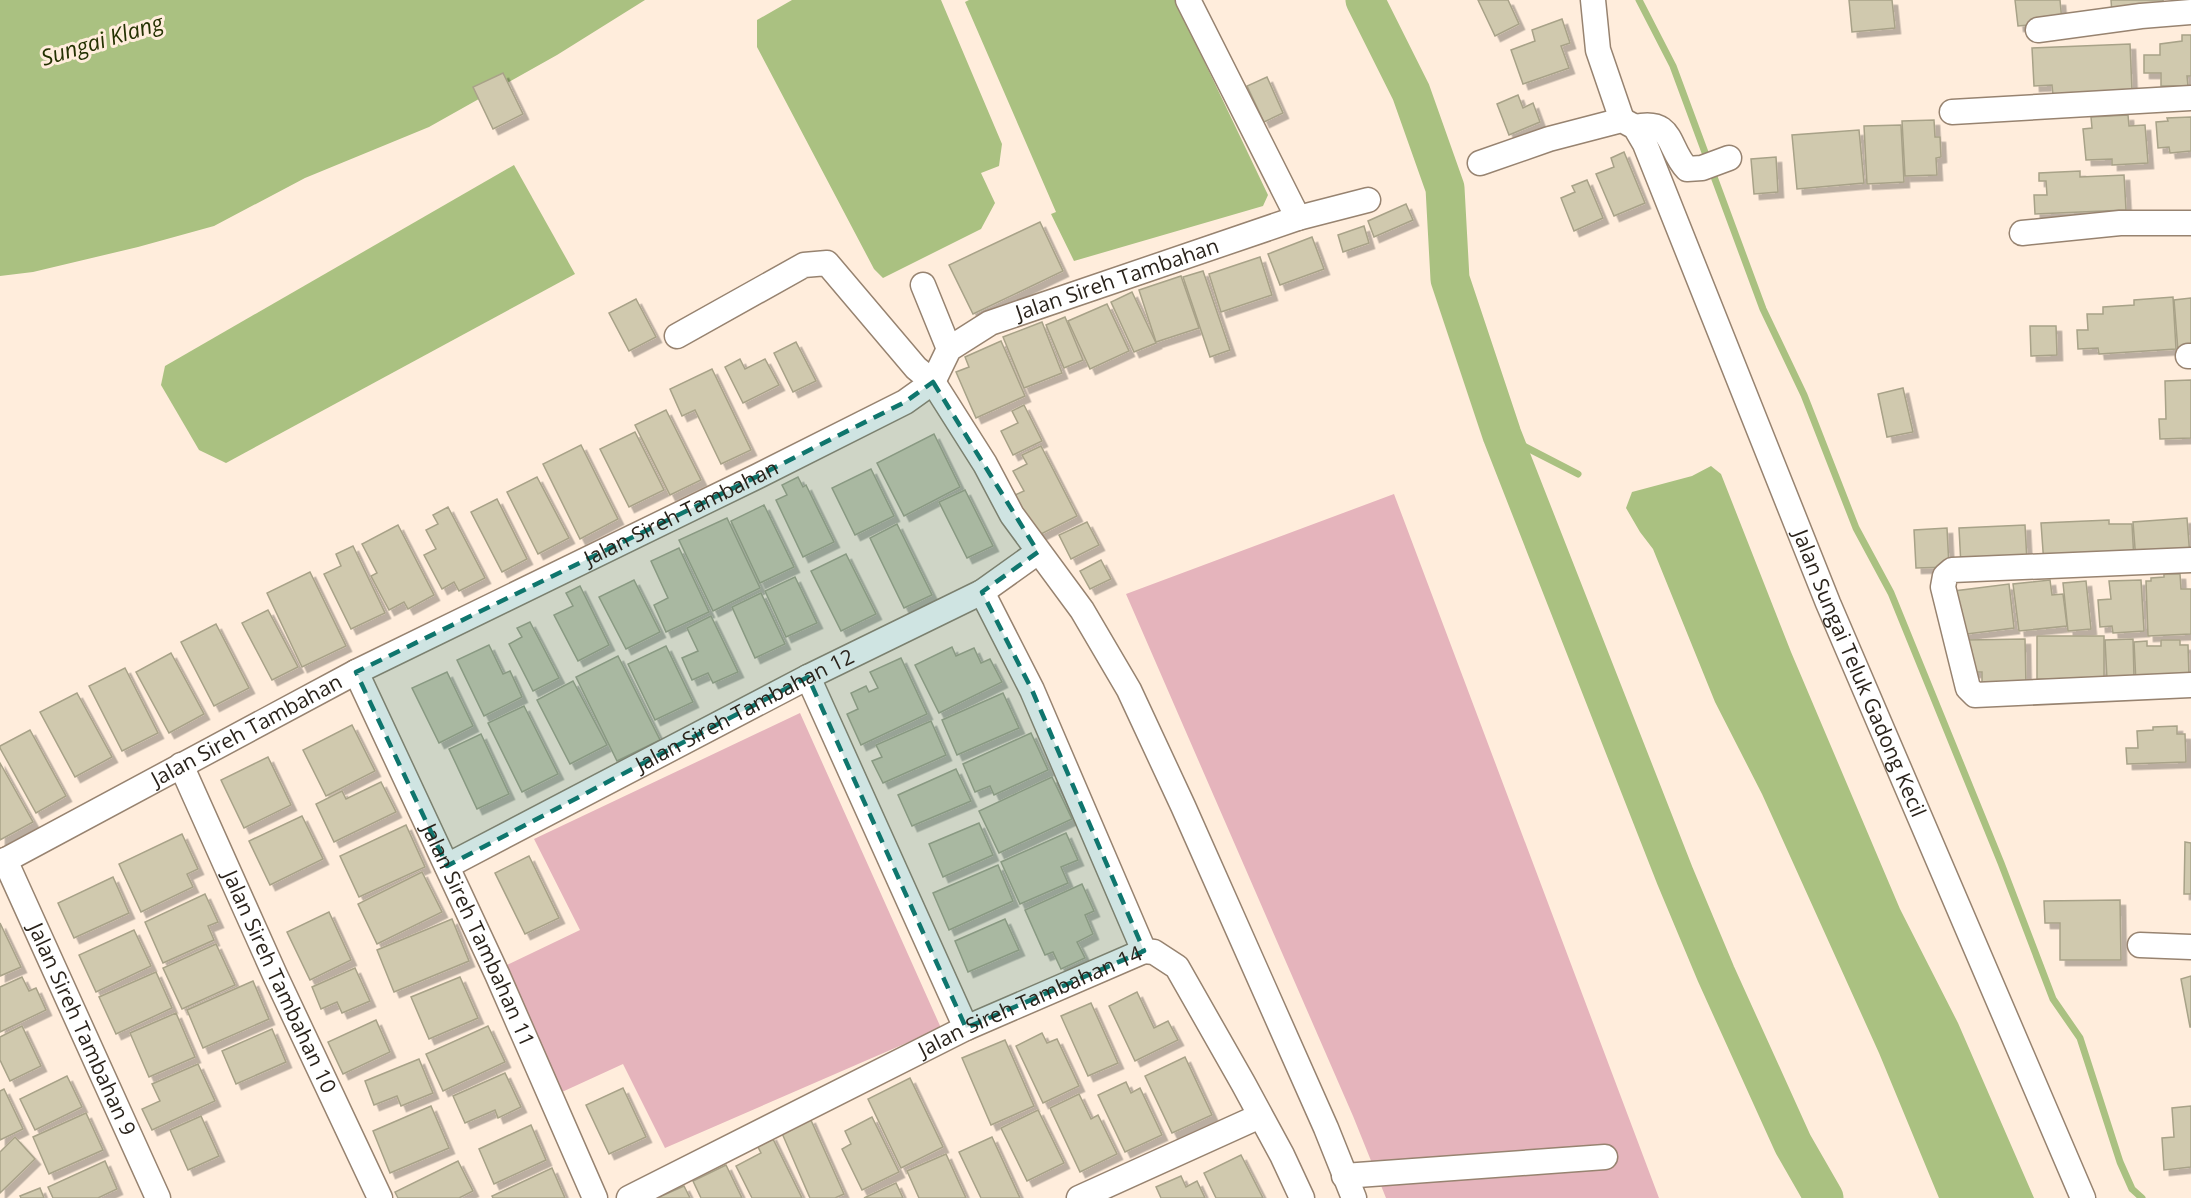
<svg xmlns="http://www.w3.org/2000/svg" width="2191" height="1198" viewBox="0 0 2191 1198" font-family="'Open Sans',sans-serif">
<defs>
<filter id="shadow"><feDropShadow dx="5.5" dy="5.5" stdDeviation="0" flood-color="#0004"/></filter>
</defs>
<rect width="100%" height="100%" fill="#ffeddc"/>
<!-- green -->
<g fill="#e5b4bc">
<path d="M1394 494 1659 1198H1386L1353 1116 1126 594Z"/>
<path d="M800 713 941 1028 665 1148 623 1064 562 1092 505 966 580 930 534 839Z"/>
</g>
<!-- water -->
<g fill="#aac181">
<path d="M0 0H645L557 55 429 127 305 178 214 226 138 247 33 272 0 276Z"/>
<path d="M792 0H941L1002 144 999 166 981 173 995 203 981 229 883 278 874 269 757 47V20Z"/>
<path d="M969 0H1175L1268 195 1263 206 1074 261 1051 214 1056 212 965 2Z"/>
<path d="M514 165 575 274 226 463 199 450 161 385 165 366Z"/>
<path d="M1711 466 1721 474 1791 652 1900 909 1958 1023 2034 1198H1939L1879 1053 1762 794 1715 702 1653 549 1640 532 1626 508 1632 492 1692 476Z"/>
</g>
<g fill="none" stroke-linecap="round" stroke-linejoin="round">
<!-- stream -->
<g stroke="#aac181" stroke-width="7">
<path d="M1639 0 1673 66 1763 309 1804 395 1856 528 1891 593 2001 863 2053 999 2080 1038 2120 1162 2132 1189 2142 1198"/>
<path d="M1502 435 1578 474"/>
</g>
<!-- river -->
<path stroke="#aac181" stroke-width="39" d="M1365 0 1411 92 1445 188 1450 279 1502 435 1675 876 1716 974 1793 1144 1824 1198"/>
</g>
<!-- building -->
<g fill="#d0c9ae" stroke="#a8a288" stroke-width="1.5" filter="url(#shadow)">
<path d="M1478 0H1508L1519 24 1495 36Z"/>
<path d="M1849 0H1892L1895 28 1852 32Z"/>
<path d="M2015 0H2060L2062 22 2018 26Z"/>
<path d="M2111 0H2163L2164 10 2112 14Z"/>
<path d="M1562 19 1570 43 1561 46 1569 68 1523 84 1511 50 1535 41 1532 30Z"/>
<path d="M2182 35H2191V76H2187L2188 86H2161V73H2144V55H2160V44L2182 41Z"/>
<path d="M2130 44 2132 91 2053 95 2052 85 2034 86 2032 48Z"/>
<path d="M503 73 523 114 493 129 473 87Z"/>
<path d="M1267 77 1283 113 1264 122 1247 86Z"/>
<path d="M1518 95 1523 108 1533 103 1540 122 1509 135 1497 104Z"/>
<path d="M2128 115 2129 126 2145 125 2148 163 2112 165V159L2086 160 2083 129 2092 128 2091 117Z"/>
<path d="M2191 117V151L2170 153 2169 147 2158 148 2156 122 2168 121 2167 118Z"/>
<path d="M1934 120 1935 137H1940L1941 157 1936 158 1937 175 1905 176 1902 121Z"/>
<path d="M1901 125 1904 182 1867 184 1864 126Z"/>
<path d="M1859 130 1864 183 1797 189 1792 135Z"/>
<path d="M1624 152 1645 203 1614 216 1596 174 1614 167 1611 158Z"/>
<path d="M1776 157 1778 192 1754 194 1751 159Z"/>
<path d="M2080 171V177L2124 175 2126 210 2035 214 2034 195H2047L2046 181H2039V173Z"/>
<path d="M1587 180 1603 218 1574 231 1561 198 1575 192 1572 186Z"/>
<path d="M1406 204 1413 220 1374 237 1368 221Z"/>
<path d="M1040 222 1063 271 973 314 949 265Z"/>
<path d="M1364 226 1369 243 1343 252 1338 235Z"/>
<path d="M1312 237 1324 269 1280 285 1268 254Z"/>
<path d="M1260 257 1272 295 1221 312 1209 274Z"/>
<path d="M1203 271 1230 350 1210 357 1183 277Z"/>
<path d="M1181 276 1199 328 1156 342 1139 290Z"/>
<path d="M1132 292 1156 343 1134 352 1111 302Z"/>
<path d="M2173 297 2176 349 2099 354 2098 348 2078 349 2077 330H2088L2087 314H2103V307L2134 305V300Z"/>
<path d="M2191 298V350L2178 351 2174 300Z"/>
<path d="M636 299 656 337 629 351 609 313Z"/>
<path d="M1107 304 1129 351 1090 369 1068 321Z"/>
<path d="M1065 317 1083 360 1064 368 1046 325Z"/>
<path d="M1042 322 1062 373 1024 388 1003 337Z"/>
<path d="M2030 326H2056L2057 355 2031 356Z"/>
<path d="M1001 341 1025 396 976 418 956 372 969 367 965 357Z"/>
<path d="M796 342 816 381 793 392 774 353Z"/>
<path d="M740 359 745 369 765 359 779 385 743 403 725 367Z"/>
<path d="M712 369 751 450 721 464 695 410 682 416 670 389Z"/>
<path d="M2191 380V438L2160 439 2159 419H2166L2165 381Z"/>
<path d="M1903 388 1913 432 1887 437 1878 394Z"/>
<path d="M1024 405 1042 441 1013 455 1001 431 1018 423 1012 411Z"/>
<path d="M666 410 701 480 670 495 635 425Z"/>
<path d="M635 432 664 490 629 507 600 449Z"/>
<path d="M934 434 960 487 904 516 877 463Z"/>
<path d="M581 445 618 519 580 539 543 464Z"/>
<path d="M1041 446 1077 516 1037 536 1015 495 1024 491 1013 471 1027 464 1022 455Z"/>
<path d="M871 469 894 516 855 535 832 488Z"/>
<path d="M537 477 569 538 538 554 507 492Z"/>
<path d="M798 477 803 487 806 485 834 542 803 557 776 500 787 495 782 485Z"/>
<path d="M965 490 993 546 967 558 939 502Z"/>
<path d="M497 499 527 559 502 572 471 512Z"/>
<path d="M764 505 794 567 760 583 731 521Z"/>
<path d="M448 507 485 578 459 591 454 582 442 589 424 555 436 549 426 530 438 524 433 515Z"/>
<path d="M727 518 760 588 713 611 679 540Z"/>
<path d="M2187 518 2190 557 2136 561 2133 522Z"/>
<path d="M2109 520V524H2132L2134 561 2044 565 2041 523Z"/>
<path d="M1087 522 1099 545 1071 559 1059 535Z"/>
<path d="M897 524 932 595 904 608 870 538Z"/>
<path d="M398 525 434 595 408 609 404 602 389 610 371 576 377 573 362 544Z"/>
<path d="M2025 525 2027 562 1961 566 1959 528Z"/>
<path d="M1947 528 1949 567 1916 568 1914 530Z"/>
<path d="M353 546 385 613 351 629 324 574 341 566 336 554Z"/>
<path d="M679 548 709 612 666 632 654 605 668 598 651 561Z"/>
<path d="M846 554 876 614 841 631 811 571Z"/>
<path d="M1101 560 1111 579 1090 589 1080 571Z"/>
<path d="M310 572 346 646 302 667 267 593Z"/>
<path d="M2164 574H2180L2181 589H2191V634L2148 636 2146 581H2151V578L2164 577Z"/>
<path d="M795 577 817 623 786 637 765 591Z"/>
<path d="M634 580 660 632 626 649 599 597Z"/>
<path d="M2050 580 2052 595 2063 594 2067 626 2019 631 2013 584Z"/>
<path d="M2141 580 2144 631 2113 633 2112 626 2100 627 2098 600 2111 599 2109 581Z"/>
<path d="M2086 581 2091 629 2068 631 2063 583Z"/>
<path d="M2009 584 2014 628 1959 635 1954 591Z"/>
<path d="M580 586 609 645 578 661 554 615 573 606 566 593Z"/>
<path d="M761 593 785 644 755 658 732 607Z"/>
<path d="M268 610 298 667 272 680 242 623Z"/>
<path d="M711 616 738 672 713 683 708 673 692 680 682 658 698 651 687 628Z"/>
<path d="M530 622 559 678 533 691 509 644 522 637 517 628Z"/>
<path d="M216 624 249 688 214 706 181 642Z"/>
<path d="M2037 636H2104V680L2037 679Z"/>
<path d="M2025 639 2026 687H1982V672H1967L1966 640Z"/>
<path d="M2133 639 2134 677 2107 679 2105 640Z"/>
<path d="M2161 640H2180V645H2188L2189 676 2136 683 2134 642 2147 641V646H2161Z"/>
<path d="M489 645 503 674 510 671 522 697 484 716 457 660Z"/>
<path d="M666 646 693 702 655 720 628 664Z"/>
<path d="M952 647 956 656 974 648 981 663 990 659 1002 682 939 713 915 665Z"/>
<path d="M171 653 204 714 169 733 136 672Z"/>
<path d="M618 656 660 740 617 761 576 677Z"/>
<path d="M901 658 927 714 861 745 847 714 858 709 851 693 866 686 869 692 878 688 870 672Z"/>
<path d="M125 668 158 733 122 751 89 686Z"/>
<path d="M447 672 473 726 439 743 412 688Z"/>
<path d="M573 681 607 745 570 764 537 700Z"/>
<path d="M77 693 112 757 75 777 40 712Z"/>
<path d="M1003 693 1019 728 957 755 942 720Z"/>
<path d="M524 706 558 774 522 792 488 723Z"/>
<path d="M931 721 946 755 883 783 872 761 882 757 876 745Z"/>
<path d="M352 725 375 771 326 796 303 750Z"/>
<path d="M2177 726V734H2185L2186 762 2127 764 2126 748H2138L2137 731 2153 730V727Z"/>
<path d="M30 730 66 796 36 813 0 748V746Z"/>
<path d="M1031 733 1048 770 994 795 990 786 975 792 963 764Z"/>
<path d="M481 734 509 794 477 809 449 749Z"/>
<path d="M268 757 291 805 244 828 221 780Z"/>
<path d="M0 763 33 822 0 840Z"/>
<path d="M956 769 971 801 912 826 898 795Z"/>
<path d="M1052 777 1072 819 999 853 979 811Z"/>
<path d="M381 782 396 812 334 842 316 804 342 791 346 799Z"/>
<path d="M302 816 323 859 270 885 249 841Z"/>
<path d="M979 823 993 855 943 877 929 844Z"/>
<path d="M406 825 425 867 359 897 340 856Z"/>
<path d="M1066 833 1078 860 1061 867 1068 883 1020 904 1001 862Z"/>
<path d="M182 834 198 869 187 874 193 887 141 912 119 864Z"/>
<path d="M2185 842 2191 843V894H2184Z"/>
<path d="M529 856 559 918 525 934 495 873Z"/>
<path d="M998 865 1013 901 949 930 933 893Z"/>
<path d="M422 872 442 912 377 944 358 904Z"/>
<path d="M113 877 129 913 74 938 58 903Z"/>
<path d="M1082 884 1094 911 1085 915 1093 934 1077 942 1085 958 1061 969 1053 952 1045 955 1025 910Z"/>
<path d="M205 894 218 922 208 926 214 940 163 963 145 922Z"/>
<path d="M2120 900 2121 960H2060V923H2045L2044 901Z"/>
<path d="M329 912 351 960 310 980 287 932Z"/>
<path d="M452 919 469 961 394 992 377 950Z"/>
<path d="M1005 919 1019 950 968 972 955 941Z"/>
<path d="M0 923 21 967 0 976Z"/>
<path d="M134 930 151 966 96 992 79 955Z"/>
<path d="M216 944 235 985 182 1009 163 968Z"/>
<path d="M355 968 370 1001 342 1013 337 1002 321 1009 312 987Z"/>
<path d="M156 972 172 1008 116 1034 99 997Z"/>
<path d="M2191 976V1027H2190L2181 979Z"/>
<path d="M22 977 29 991 36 988 46 1010 0 1032V987Z"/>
<path d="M460 977 478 1018 429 1039 411 997Z"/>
<path d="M253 981 269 1019 203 1048 187 1010Z"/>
<path d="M1137 992 1154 1028 1168 1021 1178 1040 1135 1061 1109 1006Z"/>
<path d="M1091 1003 1118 1063 1088 1076 1061 1016Z"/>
<path d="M176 1013 195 1057 149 1077 130 1033Z"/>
<path d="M376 1020 390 1052 343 1074 328 1042Z"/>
<path d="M22 1026 41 1066 10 1081 0 1060V1037Z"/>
<path d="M488 1026 505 1062 443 1091 426 1054Z"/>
<path d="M272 1029 286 1062 236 1084 222 1051Z"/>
<path d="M1042 1033 1047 1043 1057 1039 1079 1086 1043 1103 1016 1046Z"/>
<path d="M1005 1040 1034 1106 991 1125 962 1058Z"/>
<path d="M1185 1057 1212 1115 1172 1133 1145 1076Z"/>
<path d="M419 1059 433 1093 401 1106 397 1096 374 1105 365 1081Z"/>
<path d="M198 1064 215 1101 152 1130 142 1109 160 1101 152 1084Z"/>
<path d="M505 1073 521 1107 498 1118 495 1110 465 1123 453 1096Z"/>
<path d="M67 1076 82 1107 35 1130 20 1099Z"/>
<path d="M910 1078 943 1147 901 1168 868 1099Z"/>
<path d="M1126 1082 1131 1093 1140 1088 1162 1135 1125 1152 1098 1095Z"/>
<path d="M623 1088 646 1137 609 1154 586 1105Z"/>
<path d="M4 1089 23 1129 0 1140V1091Z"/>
<path d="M1079 1094 1091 1119 1098 1115 1117 1154 1080 1172 1050 1108Z"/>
<path d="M431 1106 449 1148 390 1173 373 1131Z"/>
<path d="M2191 1106V1167L2164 1170 2162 1138 2174 1137 2172 1108Z"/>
<path d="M1038 1110 1064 1163 1027 1181 1001 1128Z"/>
<path d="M86 1113 103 1150 49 1174 33 1137Z"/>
<path d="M201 1116 219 1156 188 1170 170 1130Z"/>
<path d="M872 1117 899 1172 862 1190 842 1149 851 1144 845 1131Z"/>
<path d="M810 1118 844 1194 835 1198H810L781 1131Z"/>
<path d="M531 1125 546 1160 494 1184 479 1149Z"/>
<path d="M771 1135 802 1198H752L736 1166 761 1153 756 1143Z"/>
<path d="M15 1137 35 1159 0 1193V1152Z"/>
<path d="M992 1137 1020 1198H981L959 1152Z"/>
<path d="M946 1154 966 1198H919L907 1171Z"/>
<path d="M1241 1155 1263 1198H1216L1204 1173Z"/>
<path d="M105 1161 117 1189 98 1198H53L48 1187Z"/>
<path d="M458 1161 473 1191 459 1198H398L395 1192Z"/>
<path d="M726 1165 742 1198H701L693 1181Z"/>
<path d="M552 1168 565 1198H493L492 1196Z"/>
<path d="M1181 1176 1186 1187 1197 1181 1205 1198H1161L1156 1187Z"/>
<path d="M896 1183 903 1198H864Z"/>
<path d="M684 1186 690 1198H657Z"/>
<path d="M40 1188 44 1198H21L20 1196Z"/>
</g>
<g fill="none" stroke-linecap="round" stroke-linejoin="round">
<!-- minor casing -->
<g stroke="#978370" stroke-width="27">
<g id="minor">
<path d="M1188 0 1298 218"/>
<path d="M1593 0 1598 50 1622 120"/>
<path d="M2038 30 2141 16 2191 12"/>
<path d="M1952 112 2191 98"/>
<path d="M1635 127C1674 118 1667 148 1687 169L1702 168 1729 158"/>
<path id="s1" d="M1480 163 1549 139 1622 120 1635 127 1645 144 1828 603 2083 1198"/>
<path d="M2022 233 2120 223H2191"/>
<path d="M923 285 949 349"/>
<path d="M677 336 804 265 827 263 916 368 933 382 985 464 1012 515 1082 610 1129 690 1183 806 1326 1128 1354 1198"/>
<path d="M2188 356H2191"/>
<path d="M2191 560 1952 570 1945 576 1943 587 1968 688 1975 695 2191 685"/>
<path d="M982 592 1032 690 1144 951"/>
<path id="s2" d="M356 672 497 974 595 1198"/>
<path d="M808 677 966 1028"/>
<path id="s3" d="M181 765 275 975 380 1198"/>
<path id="s4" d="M5 860 158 1198"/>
<path id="s5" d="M0 863 356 672 758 476 905 402 933 382 949 349 990 323 1298 218 1368 200"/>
<path id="s6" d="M447 866 808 677 982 592 1038 552"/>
<path d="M2140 945 2191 947"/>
<path d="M1144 951 1154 952 1177 967 1243 1083 1282 1155 1302 1198"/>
<path d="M1344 1176 1605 1157"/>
<path id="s7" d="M629 1198 966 1028 1144 951"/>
<path d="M1079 1198 1260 1116"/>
</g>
</g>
<!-- minor -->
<use href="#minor" stroke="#fff" stroke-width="24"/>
</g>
<!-- marked area -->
<path fill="#0f766e" fill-opacity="0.2" stroke="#0f766e" stroke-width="4.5" stroke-dasharray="12 8" stroke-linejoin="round" d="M933 382 1038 552 982 592 1032 690 1144 951 966 1028 808 677 447 866 356 672 758 476 905 402Z"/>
<g text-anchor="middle" stroke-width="6" stroke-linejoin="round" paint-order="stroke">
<!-- street labels -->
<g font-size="21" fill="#2a231b" stroke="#ffeddc">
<text dy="7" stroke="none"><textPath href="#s5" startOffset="1270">Jalan Sireh Tambahan</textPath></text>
<text dy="7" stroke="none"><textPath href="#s5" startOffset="766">Jalan Sireh Tambahan</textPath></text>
<text dy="7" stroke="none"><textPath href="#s1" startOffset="754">Jalan Sungai Teluk Gadong Kecil</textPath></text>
<text dy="7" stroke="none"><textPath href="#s6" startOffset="336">Jalan Sireh Tambahan 12</textPath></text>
<text dy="7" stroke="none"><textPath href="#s5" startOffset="280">Jalan Sireh Tambahan</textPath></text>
<text dy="7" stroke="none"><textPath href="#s2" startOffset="290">Jalan Sireh Tambahan 11</textPath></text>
<text dy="7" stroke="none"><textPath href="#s3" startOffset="238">Jalan Sireh Tambahan 10</textPath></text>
<text dy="7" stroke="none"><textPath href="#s7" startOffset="447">Jalan Sireh Tambahan 14</textPath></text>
<text dy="7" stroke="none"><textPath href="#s4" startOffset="186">Jalan Sireh Tambahan 9</textPath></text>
</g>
<!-- water labels -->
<g font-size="22" font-style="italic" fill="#233100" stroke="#ffeddc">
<text transform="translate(102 40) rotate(-17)" y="8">Sungai Klang</text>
</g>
</g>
</svg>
